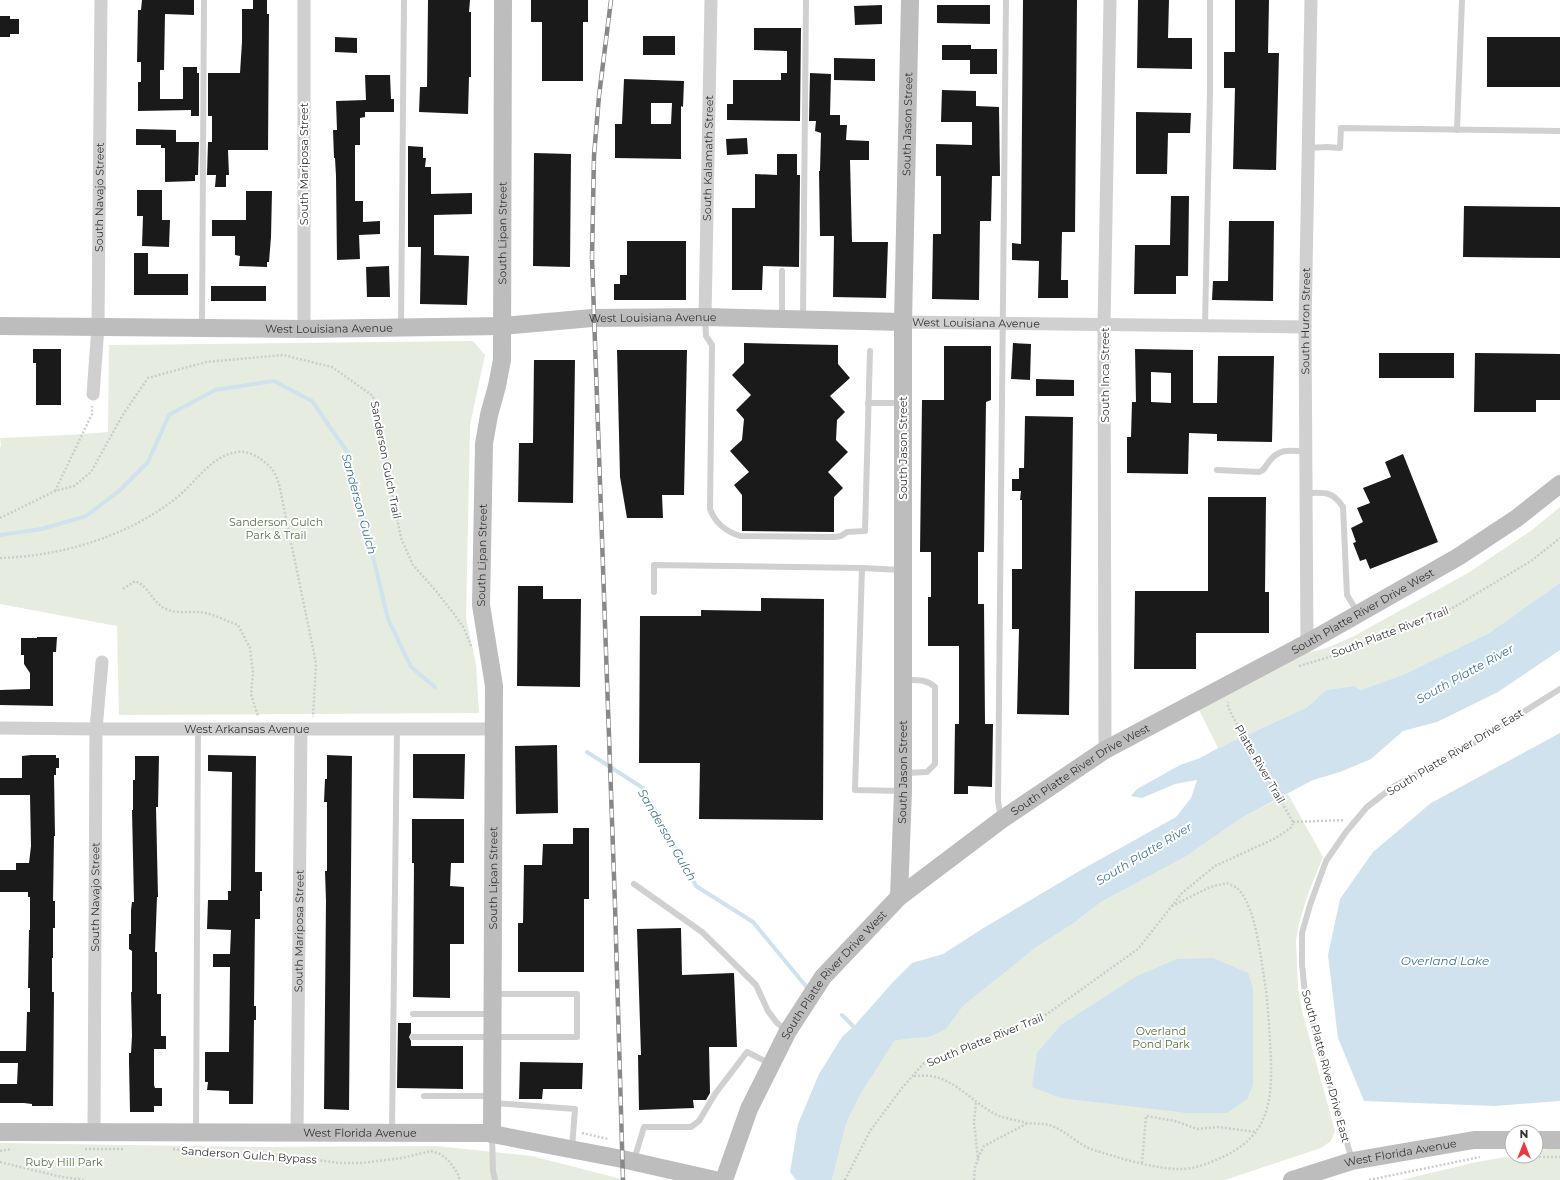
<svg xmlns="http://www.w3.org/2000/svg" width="1560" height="1180" viewBox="0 0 1560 1180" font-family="Montserrat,sans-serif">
<rect width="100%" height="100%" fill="#fff"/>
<!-- green -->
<g fill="#e6ecdf">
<path d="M473 341 485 355 470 425 466 618 476 664 479 713 119 715 117 626 0 604V447H1L0 438 69 435 108 432 109 345Z"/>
<path d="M1560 507V583L1550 590 1489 633 1405 674 1361 690 1354 686 1326 690 1306 708 1218 748 1197 706 1293 657 1327 648 1354 636 1468 573 1532 530Z"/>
<path d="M1288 794 1323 857 1309 891 1299 923 1296 941 1298 987 1302 1011 1335 1131 1331 1141 1321 1148 1225 1180H832L846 1124 860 1095 893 1041 907 1039 920 1038 945 1029 963 1006 1038 946 1074 923 1101 902 1185 857 1243 817Z"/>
<path d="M0 1143 259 1147 436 1146 532 1156 625 1180H0Z"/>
<path d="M1560 1147V1180H1401L1477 1162 1512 1156H1536V1151Z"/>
</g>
<!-- water -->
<g fill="#cfe2ee">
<path d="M1560 583V650L1498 692 1437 722 1403 731 1371 759 1340 772 1313 780 1243 817 1185 857 1101 902 1074 923 1038 946 963 1006 946 1029 929 1037 907 1039 894 1041 860 1095 846 1124 832 1180H796L790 1172 798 1124 819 1074 842 1037 855 1025 893 982 912 963 943 954 982 929 1081 870 1176 817 1191 798 1197 780 1175 784 1142 798 1131 796 1137 789 1180 765 1200 758 1218 748 1306 708 1326 690 1354 686 1361 690 1405 674 1489 633Z"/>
<path d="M1560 733V1101L1495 1106 1364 1101 1338 1038 1328 955 1340 899 1373 852 1431 803Z"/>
<path d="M1213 958 1248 973 1253 988V1085L1247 1099 1227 1113H1187L1061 1098 1032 1087 1037 1053 1061 1025 1137 976 1177 959Z"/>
</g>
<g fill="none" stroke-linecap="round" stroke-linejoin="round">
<!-- stream -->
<g stroke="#cfe2ee" stroke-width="4">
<path d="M0 535 42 529 86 516 119 491 148 462 169 415 215 390 274 381 312 401 348 453 388 619 411 667 435 687"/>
<path d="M587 752 643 788 696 886 753 922 809 990"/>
<path d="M842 1015 856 1029"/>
</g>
</g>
<!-- building -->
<g fill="#1a1a1a" fill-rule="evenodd">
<path d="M142 0H194V15L165 14 164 70H160V99H183V67H197V73H199V116H191V110L138 111V82H141V62H137L138 10H141Z"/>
<path d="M253 0H267V14H269L268 150H228L229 175H226V187H215L216 175H207L208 142H212V116H208V73H240L242 42V9H253Z"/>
<path d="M428 0H470L469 12H471V77H469L468 114 419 112 420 87H427Z"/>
<path d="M531 0H588V22H583V81H542V22H531Z"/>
<path d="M1023 0H1077L1075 232H1062L1061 280H1068V298H1038L1039 261 1012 260V243L1021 244Z"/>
<path d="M1138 0H1169L1168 38H1192V69L1137 68Z"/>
<path d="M1235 0H1269L1268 53H1279L1276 170 1233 169 1235 88H1224V52H1235Z"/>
<path d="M882 5V24L855 25 854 6Z"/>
<path d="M937 5H990V24L937 23Z"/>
<path d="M0 16H10V19H19V34H10V37H0Z"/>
<path d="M754 28H801L800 121 727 120V104H733V80H781V73H787V51L754 50Z"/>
<rect x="643" y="36" width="32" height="19"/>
<path d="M335 37 357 38V53L335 52Z"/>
<rect x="1487" y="37" width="73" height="50"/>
<path d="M942 45H971V49H997V74H970V60H942Z"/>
<path d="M834 58 875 59V81L834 80Z"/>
<path d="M810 73 831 74 830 115H840V125H847L846 140 869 141V160H850L852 242H888L886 298 833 297 834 236H820L819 171H820L821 133 815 131 816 121H809Z"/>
<path d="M365 75H390L391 99H394V112H365V117L360 118V145H355V201H363V222L380 221V234L359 235 360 259 337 260 336 176 335 158H334L333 130H337L336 101 366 100Z"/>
<path d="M624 79 684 81 683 107 681 106V159L615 158V124H622ZM651 103H672L671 124H651Z"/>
<path d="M942 90 976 91V106L999 107 1000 176H992L991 221H980L979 300 932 299 933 234H941V176H936V144L972 145V122H941Z"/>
<path d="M1136 112 1191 113 1190 133H1168L1167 174H1136Z"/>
<path d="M136 129 176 130V142H199L198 175H195V181L165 182V148H161V145H136Z"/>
<path d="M747 138 748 154 727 155 726 139Z"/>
<path d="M408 146 423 147V158H426L425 167H431V194L472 193V214L434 215V255L469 256 467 305 420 304 421 247H408Z"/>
<path d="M534 153 571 154 570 267 533 266Z"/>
<path d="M777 154H797V175H800L799 267 763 266 762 290H732V208H755V174L777 175Z"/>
<path d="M137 190H162V220H170L169 247 142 246 143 216H137Z"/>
<path d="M246 191H272L271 237 269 262H267V267L239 266 240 256 235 255V236H212V220H246Z"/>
<path d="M1171 196H1189L1188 276H1176V294H1134L1135 245H1170Z"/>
<path d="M1464 206 1560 207V258L1463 257Z"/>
<path d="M1229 221H1274L1273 301 1212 300 1213 281H1228Z"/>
<path d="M627 241H686V300H614V284H620V275H627Z"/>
<path d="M134 253H148V274H188V295H134Z"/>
<path d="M389 266 390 297H367L366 267Z"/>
<rect x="211" y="286" width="55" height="15"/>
<path d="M744 343 838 345V364L850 378 830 396 845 412 837 420 836 440 848 452 828 472 843 488 834 497V532L742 531V495L734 485 749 472 730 451 742 440 744 419 736 410 751 395 732 375 744 363Z"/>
<path d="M1013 343 1031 344 1030 380 1011 379Z"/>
<path d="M944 346H991V400L986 402 984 552H978V604H984L985 724H993L992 787 968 786V794H954L955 724H959V646H928V597H931V552H920L922 400H944Z"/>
<path d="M33 349H61V405H36V363H33Z"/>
<path d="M1135 349 1193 350V403H1217L1218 356H1274L1272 442 1217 441V434L1189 433 1188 474 1127 473V437H1131L1132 402H1136ZM1151 372 1171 373V403L1151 402Z"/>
<path d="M617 350H687L684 495H662L663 518H627L620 477Z"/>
<rect x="1379" y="353" width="75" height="25"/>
<path d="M1475 353 1560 354V400H1536V412H1474Z"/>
<path d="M534 360H575L573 503 518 502 519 443H533Z"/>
<path d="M1036 379 1074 380V396H1036Z"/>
<path d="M1025 416 1073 417 1069 715 1017 714 1019 629H1012V569H1022V500H1020L1021 491H1012V479H1019V468H1024Z"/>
<path d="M1403 454 1438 542 1370 569 1366 559 1360 561 1353 543 1356 542 1351 528 1363 522 1357 508 1370 503 1363 488 1391 477 1385 462Z"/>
<path d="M1208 497H1266L1265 592H1269V633H1196V669H1134L1135 591H1208Z"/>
<path d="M518 586H543V599H581L580 687 517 686Z"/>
<path d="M761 598 824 599 823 820 699 819 700 763H639L640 616H701V610L761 611Z"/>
<path d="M37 637H57L56 652H53V706L0 705V690L30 689V673L24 664V655H21V638H37Z"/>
<path d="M557 745 558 813 516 814 515 746Z"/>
<path d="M413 754H465L464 799 413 798Z"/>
<path d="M31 755H56V758H59V768H56V775H54L55 836H54L53 901H55V928H53V958H52V992H54L53 1106H32V1104L24 1103H0V1084H17L18 1063H0V1051H26L27 1012H30V988H28L29 930H30V897H28V892H0V870H16V863H29L31 846 30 795H0V778H22V756Z"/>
<path d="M208 755 256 756 255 872H262V891H260V919H255L254 1006H256V1020H254L253 1104H229V1091L207 1090 208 1082H205V1052H229L230 967H213V954H230L231 930 207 929 208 900H228V891H231L232 772 208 771Z"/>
<path d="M327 755 352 756 349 1110 324 1109 326 901 325 871H327V802H324L325 779H327Z"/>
<path d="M135 756H159L158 807H156L158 897H157L155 952H157V994H161V1036H166V1049H154V1085L155 1088H162V1106H154V1112H130L129 1062V1053H131L132 1036 131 992H132V951L129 949V934H131V910L132 902H134L132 810H133V780H135Z"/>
<path d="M412 819H464V863H451L450 886 464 887V944H450V998L413 997 414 863H412Z"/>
<path d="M573 828H589V899H584V972H518V923H523L524 865H542L543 844H573Z"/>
<path d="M681 928 682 975 734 973 737 1047H709L710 1093 706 1100H693L694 1108 639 1110 638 1055H641L637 929Z"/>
<path d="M398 1023H411V1033L409 1037 411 1041V1046H463V1089L397 1088Z"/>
<path d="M520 1062 583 1063 582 1089H543L542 1099H519Z"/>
</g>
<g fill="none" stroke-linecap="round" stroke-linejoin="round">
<!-- path -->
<g stroke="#cdcdcd" stroke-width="2.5" stroke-dasharray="2 2" stroke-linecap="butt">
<path d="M55 491 92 414V406"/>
<path d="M0 518 55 491 74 486 91 472 122 416 148 378 206 362 283 355 332 367 373 396 401 538 413 565 436 591 454 614 464 628 471 646"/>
<path d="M0 558C62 556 126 537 175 499 195 484 210 456 237 452 249 450 263 459 271 468 275 472 277 479 279 484L316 663 313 717"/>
<path d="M123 589 135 581C150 587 152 603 166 609 179 615 193 610 206 613 217 616 227 621 238 625L250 648 253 673 251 694 258 716"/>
<path d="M1299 666 1336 655 1451 609 1531 561 1560 538"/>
<path d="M1293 822 1345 820"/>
<path d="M914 1076C921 1076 929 1075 936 1077 961 1084 978 1108 1002 1117 1010 1119 1019 1121 1027 1123 1036 1124 1044 1123 1052 1126 1068 1132 1080 1147 1097 1151 1123 1159 1151 1168 1178 1169 1191 1170 1207 1164 1218 1159 1274 1136 1273 1094 1270 1041 1269 1024 1268 1007 1266 990 1261 963 1257 908 1238 889 1235 886 1230 885 1227 883L1210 887 1172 906"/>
<path d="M582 1133 608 1139"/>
<path d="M85 1149H124"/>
<path d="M173 1149 209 1154 278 1155 339 1163H361L402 1158 431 1151 440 1154 448 1160 457 1172 460 1180"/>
<path d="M0 1151 12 1149"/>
<path d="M1511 1157H1560"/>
<path d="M978 1158 984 1146 1028 1123"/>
<path d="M0 1162 62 1177 85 1180"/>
<path d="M1142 1163 1146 1116 1175 1121 1197 1129 1218 1127 1257 1132"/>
<path d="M845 1180 870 1131 902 1088 924 1063 1015 1025 1047 1014 1138 949 1182 893 1215 866 1276 838 1292 827 1293 822 1234 719 1228 707V702"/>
<path d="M974 1180 975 1167 978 1159 974 1122 976 1103"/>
<path d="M1369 1180 1480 1157"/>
</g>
<!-- lane -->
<g stroke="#d0d0d0" stroke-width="6">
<path d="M1457 130 1462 0"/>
<path d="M1308 148 1327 147 1340 148 1341 128 1560 131"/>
<path d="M782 317V271"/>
<path d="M803 318 806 0"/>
<path d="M705 319 706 336 712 345 710 509C715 523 727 532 740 536L834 537 841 536 847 532 865 531 870 351"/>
<path d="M202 326 204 0"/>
<path d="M401 326 404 0"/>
<path d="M1205 326 1210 90V0"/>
<path d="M868 403H901"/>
<path d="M1217 470 1259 472C1265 470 1264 468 1268 463 1278 448 1290 450 1306 452"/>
<path d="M1306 493C1324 493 1332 490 1343 507L1347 595 1358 613"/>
<path d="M901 570 862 568 855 790 901 791"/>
<path d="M654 592V565L862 568"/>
<path d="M904 773 927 772 935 764V687C926 679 917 680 906 680"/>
<path d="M1001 818 998 801 1006 0"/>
<path d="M634 884 702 932 756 985 768 1011 777 1023 786 1030"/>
<path d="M413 1014H491"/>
<path d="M413 1037H577V994H495"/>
<path d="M424 1096H490"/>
<path d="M494 1103 575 1109 572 1148"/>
<path d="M392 1131 397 729"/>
<path d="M196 1132 198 729"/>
<path d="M492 1136 493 1171 495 1180"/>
<path d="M634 1160 644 1127H691L699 1121 715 1094 747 1052 769 1063"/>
<path d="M1352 1160 1332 1092 1305 994 1302 964V933L1310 905 1326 861 1346 832 1367 807 1393 787 1474 743 1560 689"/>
</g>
<!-- street -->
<g stroke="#d0d0d0" stroke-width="13">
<path d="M304 0V329"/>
<path id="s1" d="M705 317 711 0"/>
<path id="s2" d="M903 322 1305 327"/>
<path id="s3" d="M93 394 98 327 101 0"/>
<path id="s4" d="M1307 643 1305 327 1311 0"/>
<path id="s5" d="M0 728 96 729H494"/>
<path d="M1105 750 1104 325 1110 0"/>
<path id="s6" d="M94 1132 96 729 102 662"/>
<path id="s7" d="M297 1132 301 729"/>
</g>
<!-- secondary -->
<g stroke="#bdbdbd" stroke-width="18">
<path id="s8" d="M0 326 304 329 502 326 592 318 705 317 903 322"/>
<path id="s9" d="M899 897 903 791V322L910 0"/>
<path id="s10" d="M0 1132 487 1133 622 1159 715 1180"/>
<path id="s11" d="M492 1134 494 686 481 605 484 444 489 415 497 386 502 360 503 0"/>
<path d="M1536 1140H1560"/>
<path id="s12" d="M724 1180 749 1109 788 1031 823 977 899 897 1001 820 1105 750 1307 643 1458 557 1517 518 1560 484"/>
<path id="s13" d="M1292 1180 1352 1161 1474 1140H1512"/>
</g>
<!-- rail casing -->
<g stroke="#888" stroke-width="4.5">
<path id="rail" d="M611 0 599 96 594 156 592 258 615 905 623 1180"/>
</g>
<!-- rail -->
<use href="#rail" stroke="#fff" stroke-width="3" stroke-dasharray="9" stroke-linecap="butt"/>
</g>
<g text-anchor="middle" stroke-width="4" stroke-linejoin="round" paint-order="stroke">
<!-- street labels -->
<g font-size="11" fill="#333" stroke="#fff">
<text dy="4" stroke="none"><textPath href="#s9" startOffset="773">South Jason Street</textPath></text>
<text dy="4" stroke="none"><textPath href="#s1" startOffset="159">South Kalamath Street</textPath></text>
<text transform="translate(304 164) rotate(-90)" y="4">South Mariposa Street</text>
<text dy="4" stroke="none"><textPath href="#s3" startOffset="197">South Navajo Street</textPath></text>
<text dy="4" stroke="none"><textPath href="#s11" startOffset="904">South Lipan Street</textPath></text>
<text dy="4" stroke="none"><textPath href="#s8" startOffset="653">West Louisiana Avenue</textPath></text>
<text dy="4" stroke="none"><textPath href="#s4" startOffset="322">South Huron Street</textPath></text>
<text dy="4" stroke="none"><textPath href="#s2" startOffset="73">West Louisiana Avenue</textPath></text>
<text dy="4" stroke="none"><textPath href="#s8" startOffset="329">West Louisiana Avenue</textPath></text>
<text transform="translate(1105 375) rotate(-90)" y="4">South Inca Street</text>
<text transform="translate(903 448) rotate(-90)" y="4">South Jason Street</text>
<text transform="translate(386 460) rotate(79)" y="4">Sanderson Gulch Trail</text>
<text dy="4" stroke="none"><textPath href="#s11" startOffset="580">South Lipan Street</textPath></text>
<text dy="4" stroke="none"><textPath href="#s12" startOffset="883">South Platte River Drive West</textPath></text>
<text transform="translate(1390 632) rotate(-21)" y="4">South Platte River Trail</text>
<text dy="4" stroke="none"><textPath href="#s5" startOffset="247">West Arkansas Avenue</textPath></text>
<text transform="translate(1455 752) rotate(-31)" y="4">South Platte River Drive East</text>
<text transform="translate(1260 764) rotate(60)" y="4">Platte River Trail</text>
<text dy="4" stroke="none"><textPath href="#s12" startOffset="559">South Platte River Drive West</textPath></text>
<text dy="4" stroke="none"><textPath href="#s9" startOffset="125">South Jason Street</textPath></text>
<text dy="4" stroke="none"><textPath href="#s11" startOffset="256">South Lipan Street</textPath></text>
<text dy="4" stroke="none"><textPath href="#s6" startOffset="235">South Navajo Street</textPath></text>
<text dy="4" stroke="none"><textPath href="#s7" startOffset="201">South Mariposa Street</textPath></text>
<text dy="4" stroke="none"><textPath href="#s12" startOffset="235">South Platte River Drive West</textPath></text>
<text transform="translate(985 1040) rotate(-22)" y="4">South Platte River Trail</text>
<text transform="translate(1326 1066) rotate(75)" y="4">South Platte River Drive East</text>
<text dy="4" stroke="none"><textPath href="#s10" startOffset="360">West Florida Avenue</textPath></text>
<text dy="4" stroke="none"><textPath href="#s13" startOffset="112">West Florida Avenue</textPath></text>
<text transform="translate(249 1155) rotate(4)" y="4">Sanderson Gulch Bypass</text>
</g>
<!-- park labels -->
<g font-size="11" fill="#56703f" stroke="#fff">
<text x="276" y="526">Sanderson Gulch<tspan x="276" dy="13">Park &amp; Trail</tspan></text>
<text x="1161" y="1035">Overland<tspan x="1161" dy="13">Pond Park</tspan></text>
<text x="64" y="1166">Ruby Hill Park</text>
</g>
<!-- water labels -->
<g font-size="12" font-style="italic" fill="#3f7597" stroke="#fff">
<text transform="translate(359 504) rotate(75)" y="4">Sanderson Gulch</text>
<text transform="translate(1465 674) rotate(-29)" y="4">South Platte River</text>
<text transform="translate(667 835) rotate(60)" y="4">Sanderson Gulch</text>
<text transform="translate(1144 854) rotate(-31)" y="4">South Platte River</text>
<text x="1445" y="965">Overland Lake</text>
</g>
</g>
<!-- north arrow -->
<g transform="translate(1524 1144)"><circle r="19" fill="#ffffff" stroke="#adadad"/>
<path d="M0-3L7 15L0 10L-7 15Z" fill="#e63946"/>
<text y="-6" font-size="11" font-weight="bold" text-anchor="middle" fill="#333333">N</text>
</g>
</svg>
